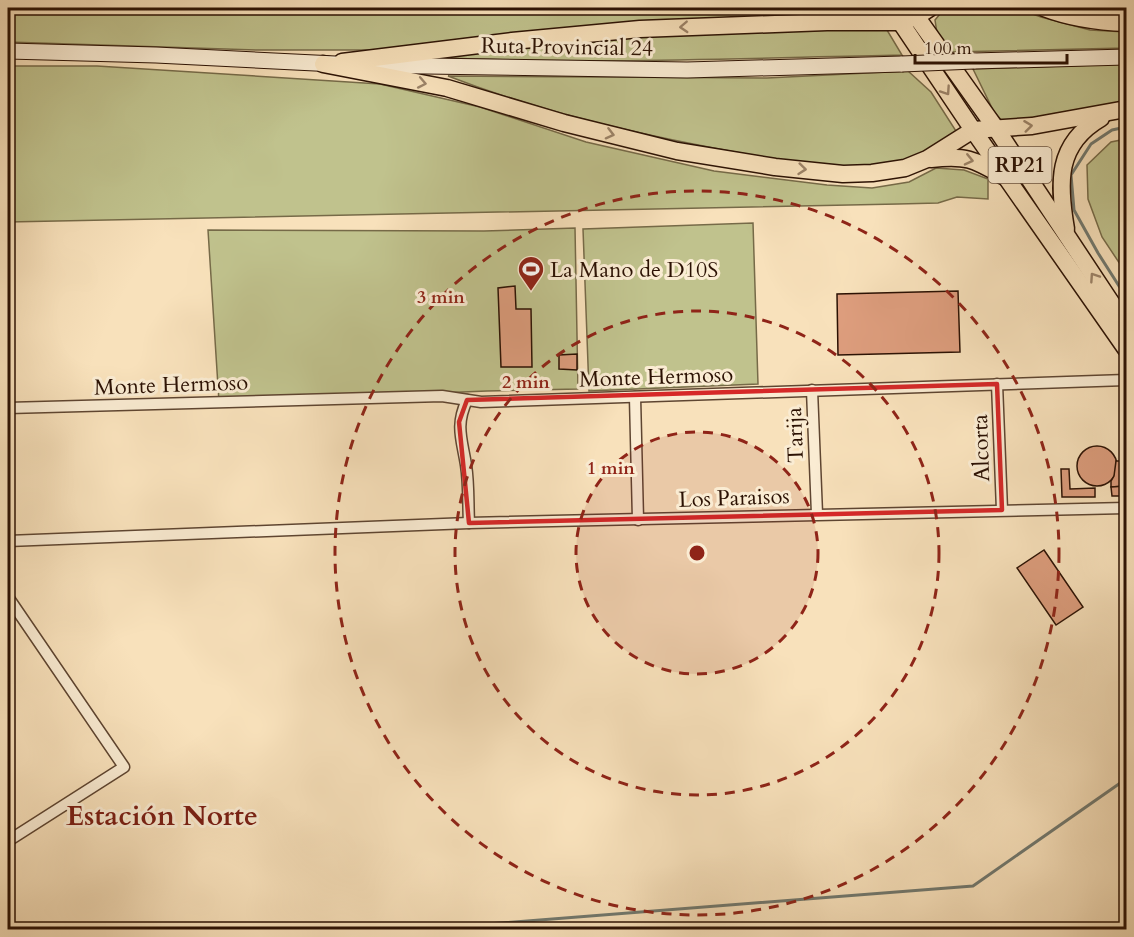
<svg xmlns="http://www.w3.org/2000/svg" width="1134" height="937" viewBox="0 0 1134 937" font-family="Cardo,serif">
<rect width="100%" height="100%" fill="#f8e1bb"/>
<filter id="stains"><feTurbulence type="fractalNoise" baseFrequency=".00333" numOctaves="4"/><feColorMatrix values="0 0 0 0 .2 0 0 0 0 .09 0 0 0 0 .02 0 0 0 .5 -.17"/></filter>
<radialGradient id="worn" r=".72"><stop offset=".6" stop-color="#630" stop-opacity="0"/><stop offset="1" stop-color="#630" stop-opacity=".3"/></radialGradient>
<!-- green -->
<g fill="#c0c28d" stroke="#766a48" stroke-width="1.5">
<path d="M8 8H843L839 13 376 50H257L8 42Z"/>
<path d="M945 8H1016L1041 17 1090 30 1126 32V48L951 52 937 33 935 20Z"/>
<path d="M833 30H887L902 55C744 58 586 65 428 57L540 45 670 35Z"/>
<path d="M1126 64V103L1006 125 994 112 973 69Z"/>
<path d="M8 66H97L380 84 480 107 586 142 714 171 827 185 872 188 909 182 936 168 964 170 988 179V199L957 197 938 203 898 204 8 222Z"/>
<path d="M908 71 931 92 956 131C936 146 917 160 893 165 850 173 794 163 752 155 650 137 545 114 448 76L767 78Z"/>
<path d="M1126 139V273L1102 237 1088 199 1087 165 1111 142Z"/>
<path d="M753 223 758 384 589 391 583 229Z"/>
<path d="M575 228 578 389 487 391 219 402 208 230 484 231Z"/>
</g>
<g fill="none" stroke-linecap="round" stroke-linejoin="round">
<!-- stream -->
<g stroke="#71786e" stroke-width="3">
<path d="M1126 127 1112 130 1091 144 1071 175 1074 210 1098 253 1126 297"/>
<path d="M411 930 973 886 1126 779"/>
</g>
</g>
<!-- building -->
<g fill="#dd9d7d" stroke="#2b1103" stroke-width="1.5">
<path d="M515 286 516 309H531L532 367H501L498 288Z"/>
<path d="M958 291 960 352 838 355 837 294Z"/>
<path d="M577 354V370L559 369V355Z"/>
<circle cx="1097" cy="466" r="20"/>
<path d="M1116 461H1126V486L1111 487V481L1114 476Z"/>
<path d="M1061 469H1069L1070 489 1095 488V497H1062Z"/>
<path d="M1126 486V496H1112L1111 487Z"/>
<path d="M1044 550 1083 607 1056 625 1017 568Z"/>
</g>
<g fill="none" stroke-linecap="round" stroke-linejoin="round">
<!-- street casing -->
<g stroke="#5e4531" stroke-width="13">
<g id="street">
<path d="M997 384 1002 510"/>
<path d="M812 390 817 514"/>
<path d="M635 397 638 520"/>
<path d="M467 400C455 426 462 439 466 465 469 484 468 504 469 523"/>
<path d="M8 408 442 396 481 402 1126 380"/>
<path d="M8 541 469 523 1126 508"/>
<path d="M8 597 124 767 8 841"/>
</g>
</g>
<!-- secondary casing -->
<g stroke="#2b1103" stroke-width="17">
<g id="secondary">
<path d="M8 51 156 55 335 64"/>
<path d="M974 61 1126 57"/>
<path d="M359 65 687 70 902 64"/>
</g>
</g>
<!-- primary casing -->
<g stroke="#2b1103" stroke-width="19">
<g id="primary">
<path d="M891 8 973 130 1126 349"/>
<path d="M1044 8C1070 18 1098 22 1126 23"/>
<path d="M911 9 997 130 1126 325"/>
<path d="M833 20 846 16 856 8"/>
<path d="M342 62 512 41 640 29 827 22H900L916 17 930 8"/>
<path d="M323 64 447 88 564 123 677 151 775 167 843 174 872 173 905 168 927 159 973 130 1032 126 1126 109"/>
<path d="M931 159C966 155 973 159 1003 176"/>
<path d="M1066 229C1058 183 1056 144 1101 118"/>
</g>
</g>
<!-- street -->
<use href="#street" stroke="#faecd3" stroke-width="10"/>
<!-- secondary -->
<use href="#secondary" stroke="#faecd3" stroke-width="15"/>
<!-- primary -->
<use href="#primary" stroke="#f8e1bb" stroke-width="16"/>
<!-- secondary-bridge casing -->
<g stroke="#2b1103" stroke-width="17" stroke-linecap="butt">
<path id="secondary-bridge" d="M902 64 974 61"/>
</g>
<!-- secondary-bridge -->
<use href="#secondary-bridge" stroke="#faecd3" stroke-width="15"/>
</g>
<!-- one-way arrows -->
<defs><path id="oneway-chevron" d="M-2-3.5L2.5 0L-2 3.5" fill="none" stroke-width="1.6" stroke-linecap="round" stroke-linejoin="round" transform="scale(1.5)"/></defs>
<g stroke="#9c8368">
<use href="#oneway-chevron" transform="translate(684 27) rotate(177)"/>
<use href="#oneway-chevron" transform="translate(422 83) rotate(11)"/>
<use href="#oneway-chevron" transform="translate(946 91) rotate(56)"/>
<use href="#oneway-chevron" transform="translate(1028 126) rotate(-7)"/>
<use href="#oneway-chevron" transform="translate(610 134) rotate(14)"/>
<use href="#oneway-chevron" transform="translate(969 160) rotate(13)"/>
<use href="#oneway-chevron" transform="translate(802 169) rotate(6)"/>
<use href="#oneway-chevron" transform="translate(1094 277) rotate(-124)"/>
</g>
<!-- marked area -->
<path fill="none" stroke="#d62828" stroke-width="4.5" stroke-linejoin="round" d="M997 384 1002 510 469 523 459 422 467 400Z"/>
<!-- distance rings -->
<circle cx="697" cy="553" r="121" fill="#8f2418" fill-opacity=".12"/>
<g fill="none" stroke="#8f2418" stroke-width="3" stroke-dasharray="10 8">
<circle cx="697" cy="553" r="121"/>
<circle cx="697" cy="553" r="242"/>
<circle cx="697" cy="553" r="362"/>
</g>
<!-- icons -->
<defs>
<g id="stadium-pin" transform="scale(1.35)"><path d="M0 17L-7.5 6A9.5 9.5 0 1 1 7.5 6Z" fill="#8f2418" stroke="#faecd3"/><path d="M0-5a6.5 5 0 1 0 0 10a6.5 5 0 1 0 0-10ZM-3.5-1.8h7v3.6h-7Z" fill="#fff"/></g>
</defs>
<g fill-rule="evenodd">
<use href="#stadium-pin" x="531" y="269"/>
</g>
<g text-anchor="middle" stroke-width="6" stroke-linejoin="round" paint-order="stroke">
<!-- shield labels -->
<rect fill="#faecd3" stroke="#695341" stroke-width="1.5" x="988.5" y="147" width="63" height="36" rx="4.5"/>
<g font-size="21" font-weight="bold" fill="#2b1103">
<text x="1020" y="172">RP21</text>
</g>
<!-- street labels -->
<g font-size="22" fill="#2b1103" stroke="#faecd3">
<text transform="translate(567 46) rotate(1)" y="8">Ruta Provincial 24</text>
<text transform="translate(656 376) rotate(-2)" y="8">Monte Hermoso</text>
<text transform="translate(171 384) rotate(-2)" y="8">Monte Hermoso</text>
<text transform="translate(794 435) rotate(-92)" y="8">Tarija</text>
<text transform="translate(980 448) rotate(-92)" y="8">Alcorta</text>
<text transform="translate(734 497) rotate(-2)" y="8">Los Paraisos</text>
</g>
<!-- poi labels -->
<g font-size="22" fill="#2b1103" stroke="#faecd3" text-anchor="start">
<text x="550" y="277">La Mano de D10S</text>
</g>
<!-- district labels -->
<g font-size="28" font-weight="bold" fill="#7a1f14" stroke="#faecd3">
<text x="162" y="825">Estación Norte</text>
</g>
</g>
<circle cx="697" cy="553" r="9" fill="#8f2418" stroke="#faecd3" stroke-width="3"/>
<g font-size="18" text-anchor="middle" font-weight="bold" fill="#8f2418" stroke="#faecd3" stroke-width="6" stroke-linejoin="round" paint-order="stroke">
<text x="441" y="303">3 min</text>
<text x="526" y="388">2 min</text>
<text x="611" y="474">1 min</text>
</g>
<!-- margin -->
<rect width="1134" height="937" fill="none" stroke="#f8e1bb" stroke-width="30"/>
<rect x="9" y="9" width="1116" height="919" fill="none" stroke="#2b1103" stroke-width="3"/>
<rect x="15" y="15" width="1104" height="907" fill="none" stroke="#2b1103" stroke-width="1.5"/>
<!-- scale -->
<path d="M915 54v9h152v-9" fill="none" stroke="#2b1103" stroke-width="3"/>
<text x="924" y="54" font-size="18" fill="#2b1103" stroke="#faecd3" stroke-width="4.5" paint-order="stroke">100 m</text>
<rect width="100%" height="100%" filter="url(#stains)"/>
<rect width="100%" height="100%" fill="url(#worn)"/>
</svg>
